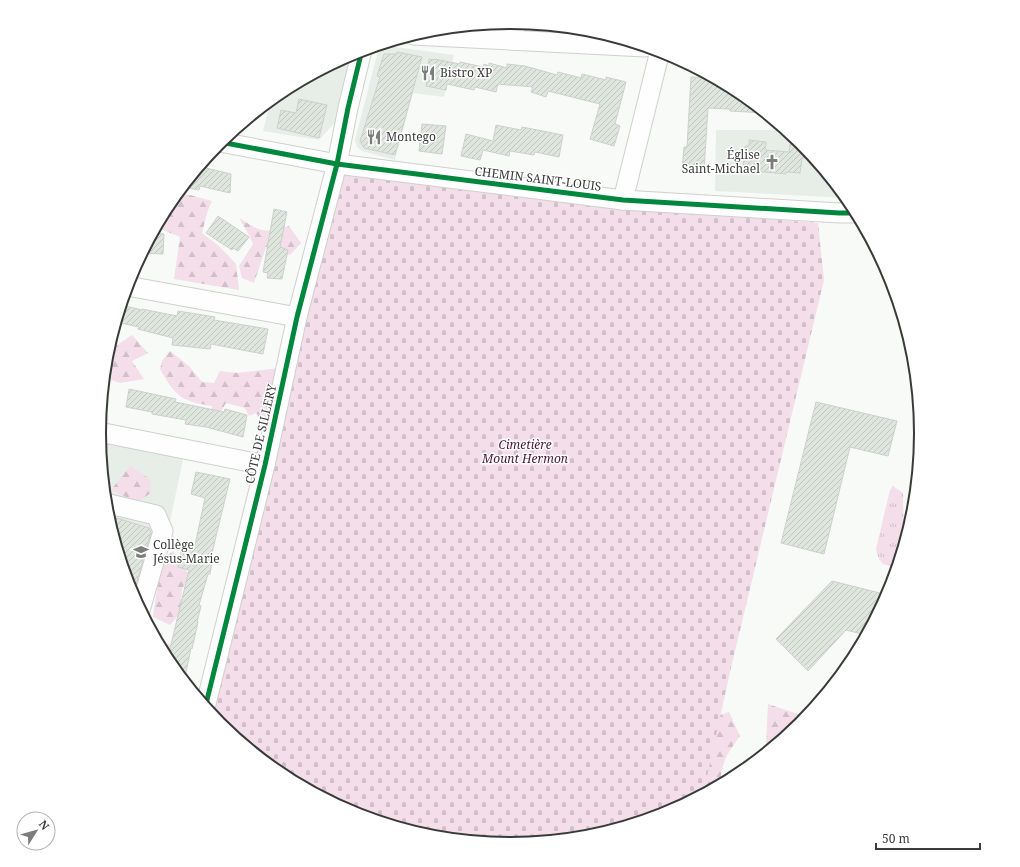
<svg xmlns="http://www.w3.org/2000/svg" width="1020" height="867" viewBox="0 0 1020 867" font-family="'Noto Serif',serif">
<defs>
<pattern id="grass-tufts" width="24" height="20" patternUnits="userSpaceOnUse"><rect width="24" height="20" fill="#f3dee9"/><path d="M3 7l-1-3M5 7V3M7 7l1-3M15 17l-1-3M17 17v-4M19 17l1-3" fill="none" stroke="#d1bfc9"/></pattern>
<pattern id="forest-firs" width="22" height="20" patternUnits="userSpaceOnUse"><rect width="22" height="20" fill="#f3dee9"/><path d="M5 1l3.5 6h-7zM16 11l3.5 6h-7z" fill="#d1bfc9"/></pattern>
<pattern id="cemetery-stones" width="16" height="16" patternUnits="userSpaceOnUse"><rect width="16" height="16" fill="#f3dee9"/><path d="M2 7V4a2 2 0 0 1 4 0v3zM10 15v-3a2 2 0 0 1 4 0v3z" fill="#d1bfc9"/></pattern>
<pattern id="building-hatch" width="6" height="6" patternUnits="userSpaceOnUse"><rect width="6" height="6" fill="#dee6de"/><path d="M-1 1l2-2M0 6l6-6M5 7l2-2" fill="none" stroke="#bfc6bf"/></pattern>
</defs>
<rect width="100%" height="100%" fill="#f7faf7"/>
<!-- built -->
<g fill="#e7eee7">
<path d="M510 22 512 40 430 30Z"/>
<path d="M389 46 454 55 444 97 413 93 395 160 362 151 357 147 355 140 379 47Z"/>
<path d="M353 53 348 108 319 140 263 131 271 100 282 91Z"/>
<path d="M716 130H785L801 143 847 198 715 191Z"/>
<path d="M99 439 184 455 148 625 130 591 106 514Z"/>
</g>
<!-- grass -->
<path fill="url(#grass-tufts)" d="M893 486 903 493 904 544 898 565 893 567 883 564 879 559 877 553 876 549 890 490Z"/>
<!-- forest -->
<g fill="url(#forest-firs)">
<path d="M177 193 190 195 212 201 208 210 202 233 219 246 236 264 239 290 174 279 180 237 156 227 168 205Z"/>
<path d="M239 218C263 233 261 233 289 226L301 243 290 255 266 247 254 283 242 278 239 266 253 244 249 235Z"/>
<path d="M132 335 148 353 132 361 144 379 120 383 104 377 106 353 110 343 116 346Z"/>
<path d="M170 351 189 366 202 382 214 383 220 371 237 373 279 368V443L256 413 249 416 245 408 226 403 220 413 211 416 212 406C181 401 176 397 160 369L162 361Z"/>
<path d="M130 466 150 479 151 493 137 502 111 490Z"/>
<path d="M173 551 190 576 182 589 180 613 170 625 153 617 157 589 166 557Z"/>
<path d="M160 642 183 648 175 660 166 659 158 645Z"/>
<path d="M768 704 807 717 801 725 738 776 733 779 731 774 766 747Z"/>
<path d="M729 712 740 736C727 754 721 762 720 786L693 800 707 719Z"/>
</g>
<!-- cemetery -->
<path fill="url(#cemetery-stones)" d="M337 164 622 208 818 223 824 280 730 672 703 795 667 814 590 837 510 845 429 837 352 814 281 776 219 724 206 708Z"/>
<!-- building -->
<g fill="url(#building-hatch)" stroke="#cdd0cd">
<path d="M397 52 422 57 395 155 364 148 360 141 380 77 377 76 384 54H397Z"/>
<path d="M429 59 434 60V59L460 64V62L483 67 484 64 489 66V63L507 68V64L525 66 557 75 558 72 581 78 582 74 606 80V77L626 82 615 124 620 126 614 146 590 139 600 104 548 91 546 97 531 92 533 87 498 84 496 92 475 87 474 90 447 84 446 90 426 86Z"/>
<path d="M691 77 709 78V81H720L739 91 765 113 730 111V109L708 108 704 171 682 170 684 147H687Z"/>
<path d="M299 99 327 105 319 138 277 128 281 110 296 113Z"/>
<path d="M422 124 446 126 442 154 419 151Z"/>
<path d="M496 125 521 130 522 127 563 135 559 157 535 152 534 155 510 151 509 156 483 150 480 160 461 156 466 134 493 141Z"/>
<path d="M749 140 766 142 765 150 789 152 790 144 803 145 815 159 802 158 800 173 786 172V174L743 170 745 146H749Z"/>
<path d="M203 162 202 167 231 174 230 193 200 186 199 190 183 187Z"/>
<path d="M274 209 287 212 280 247 288 250 282 279 267 278 268 273 263 272Z"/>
<path d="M218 216 249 237 238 251 233 248 232 250 206 233Z"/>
<path d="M153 233 164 234 163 254 142 253Z"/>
<path d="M121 305 142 310V309L177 316 178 311 215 317 214 320 268 329 263 354 211 344 210 349 172 345 173 338 138 329 139 327 116 322Z"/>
<path d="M129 389 176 399 175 402 224 412 225 409 247 415 243 437 206 427 185 424 186 420 152 414V412L126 407Z"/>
<path d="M816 402 897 421 888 456 850 447 824 554 781 543Z"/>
<path d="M196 472 230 479 210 561 212 562 210 574H208L199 605 201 606 197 622H198L192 649 191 648 184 682 167 661 189 570 178 567 183 542 195 545 205 498 191 494Z"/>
<path d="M107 515 149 528 151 532 133 596 130 591Z"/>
<path d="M832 581 884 594 880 610 866 635 846 630 808 671 776 639Z"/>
</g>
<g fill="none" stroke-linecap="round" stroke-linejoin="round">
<!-- minor casing -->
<g stroke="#ced0ce" stroke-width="21">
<g id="minor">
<path d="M413 35 645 47"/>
<path d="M512 40 516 23"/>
<path d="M220 142 337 164 623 200 839 213H856"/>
<path d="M623 200 660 51"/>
<path d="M127 286 297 317"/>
<path d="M99 432 265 465"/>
<path d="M105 503 156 515 163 531 140 610"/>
<path d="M205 708 265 465 297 317 337 164 348 108 362 50"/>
</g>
</g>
<!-- minor -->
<use href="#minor" stroke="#fefefe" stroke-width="19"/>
<!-- cycleway casing -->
<g stroke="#fff" stroke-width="8">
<g id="cycleway">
<path d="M220 142 337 164 623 200 839 213H856"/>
<path d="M205 708 265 465 297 317 337 164 348 108 362 50"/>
</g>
</g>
<!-- cycleway -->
<use href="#cycleway" stroke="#00873e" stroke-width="5"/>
</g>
<!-- icons -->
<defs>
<g id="restaurant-bare" transform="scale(1.2)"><path d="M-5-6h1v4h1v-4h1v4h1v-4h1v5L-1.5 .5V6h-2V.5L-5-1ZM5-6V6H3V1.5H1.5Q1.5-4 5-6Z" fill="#7c7e7c" stroke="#fff" stroke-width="2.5" paint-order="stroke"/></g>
<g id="church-bare" transform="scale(1.2)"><path d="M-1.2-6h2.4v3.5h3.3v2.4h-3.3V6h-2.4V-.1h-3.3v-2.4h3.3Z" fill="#7c7e7c" stroke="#fff" stroke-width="2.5" paint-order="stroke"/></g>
<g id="school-bare" transform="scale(1.2)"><path d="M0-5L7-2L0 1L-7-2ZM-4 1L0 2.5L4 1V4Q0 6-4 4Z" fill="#7c7e7c" stroke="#fff" stroke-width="2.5" paint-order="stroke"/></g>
</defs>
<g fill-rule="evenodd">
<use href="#restaurant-bare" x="428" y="73"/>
<use href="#restaurant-bare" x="374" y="137"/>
<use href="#church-bare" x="772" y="162"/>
<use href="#school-bare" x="141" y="552"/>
</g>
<g text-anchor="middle" stroke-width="3" stroke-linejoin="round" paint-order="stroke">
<!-- poi labels -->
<g font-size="12" fill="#393b39" stroke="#fff" text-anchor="start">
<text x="440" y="77">Bistro XP</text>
<text x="386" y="141">Montego</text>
<text x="760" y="159" text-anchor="end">Église<tspan x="760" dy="14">Saint-Michael</tspan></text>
<text x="153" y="549">Collège<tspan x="153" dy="14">Jésus-Marie</tspan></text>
</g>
<!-- street labels -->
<g font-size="12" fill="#393b39" stroke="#fff">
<text transform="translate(538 179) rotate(7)" y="4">CHEMIN SAINT-LOUIS</text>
<text transform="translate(261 434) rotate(-77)" y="4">CÔTE DE SILLERY</text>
</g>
<!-- park labels -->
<g font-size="12" font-style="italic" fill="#4b1639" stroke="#fff">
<text x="525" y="449">Cimetière<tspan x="525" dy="14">Mount Hermon</tspan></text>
</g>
</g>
<!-- crop -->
<path d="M0 0H1020V867H0ZM106 433a404 404 0 1 1 808 0a404 404 0 1 1-808 0Z" fill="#fff" fill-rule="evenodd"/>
<path fill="none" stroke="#393b39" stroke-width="2" d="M106 433a404 404 0 1 1 808 0a404 404 0 1 1-808 0Z"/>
<!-- north arrow -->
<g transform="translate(36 831) rotate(53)"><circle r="19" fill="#ffffff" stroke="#b0b1b0"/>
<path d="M0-3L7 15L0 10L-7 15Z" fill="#7c7e7c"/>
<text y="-6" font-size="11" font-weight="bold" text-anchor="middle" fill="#393b39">N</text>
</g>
<!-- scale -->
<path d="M876 843v6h104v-6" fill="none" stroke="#393b39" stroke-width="2"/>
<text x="882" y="843" font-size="12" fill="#393b39" stroke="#ffffff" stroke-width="3" paint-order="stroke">50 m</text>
</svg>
